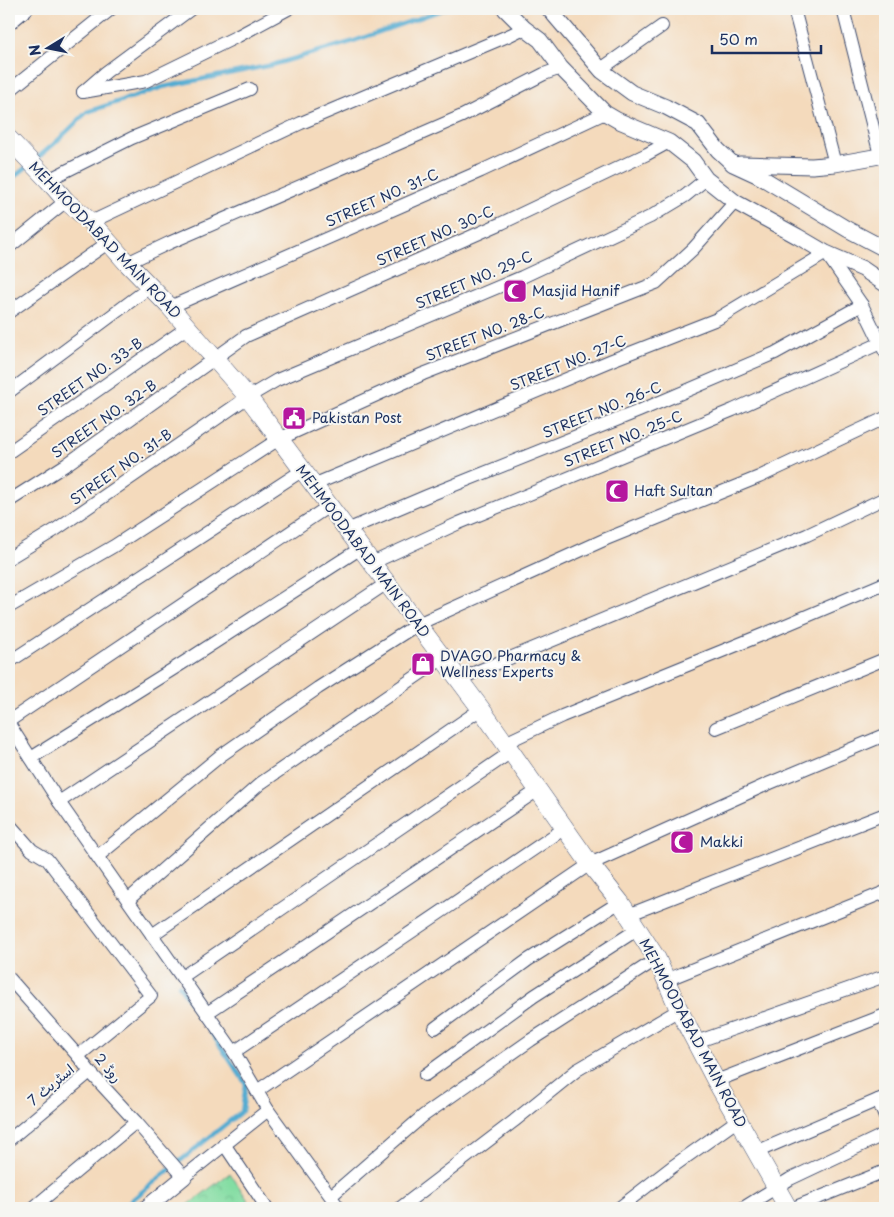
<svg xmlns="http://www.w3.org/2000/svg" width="894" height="1217" viewBox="0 0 894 1217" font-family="'Playpen Sans','Playpen Sans Arabic',sans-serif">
<defs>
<pattern id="park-crowns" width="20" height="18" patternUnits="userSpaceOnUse" patternTransform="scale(1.25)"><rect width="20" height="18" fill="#84dda3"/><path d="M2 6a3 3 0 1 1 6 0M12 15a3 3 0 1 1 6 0" fill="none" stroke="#71be8f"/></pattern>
</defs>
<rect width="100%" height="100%" fill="#f6f6f2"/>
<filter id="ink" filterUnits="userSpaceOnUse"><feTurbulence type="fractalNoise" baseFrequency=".02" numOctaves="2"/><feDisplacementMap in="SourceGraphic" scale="10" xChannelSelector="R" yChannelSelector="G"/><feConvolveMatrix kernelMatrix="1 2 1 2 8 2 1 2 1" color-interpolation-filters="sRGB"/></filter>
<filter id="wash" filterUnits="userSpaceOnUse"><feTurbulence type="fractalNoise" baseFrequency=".0096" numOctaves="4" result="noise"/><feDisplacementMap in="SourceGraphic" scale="20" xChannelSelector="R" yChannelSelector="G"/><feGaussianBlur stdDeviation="1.12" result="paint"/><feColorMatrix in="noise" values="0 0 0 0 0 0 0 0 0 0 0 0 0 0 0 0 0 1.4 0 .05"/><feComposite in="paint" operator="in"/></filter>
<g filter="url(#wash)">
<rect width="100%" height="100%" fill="#f4dabc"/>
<!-- park -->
<path fill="url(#park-crowns)" stroke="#508680" d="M230 1173 253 1208H184Z"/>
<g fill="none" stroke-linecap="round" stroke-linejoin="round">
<!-- stream -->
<g stroke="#54acd1" stroke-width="4.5">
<path d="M35 160 54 144 87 112 163 87 272 65 351 42 445 9"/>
<path d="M9 181 29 165"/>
<path d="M122 1208 242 1111 246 1084 179 985"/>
</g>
</g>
</g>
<g filter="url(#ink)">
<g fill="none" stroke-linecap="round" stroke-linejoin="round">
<!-- minor casing -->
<g stroke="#3c496c" stroke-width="14">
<g id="minor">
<path d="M794 9 835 164"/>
<path d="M843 9 880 155"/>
<path d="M9 24 27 9"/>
<path d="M601 69 662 26"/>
<path d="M9 91 111 9"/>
<path d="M83 92 146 81 238 36 288 9"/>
<path d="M83 92 106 72 191 9"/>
<path d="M48 180 132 138 250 89"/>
<path d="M91 222 301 123 510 35 524 28"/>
<path d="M9 247 66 201"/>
<path d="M127 263 169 243 462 116 544 74 561 68"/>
<path d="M170 307 481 171 605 113"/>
<path d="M9 312 109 242"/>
<path d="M9 392 150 287"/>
<path d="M9 452 188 327"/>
<path d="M313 485 612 360 717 319 826 253 862 305 885 352"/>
<path d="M9 501 67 464 246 336 502 223 647 154 669 142"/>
<path d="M347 530 427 496 639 411 775 353 862 305"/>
<path d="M9 558 55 530 248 397 277 380 522 277 650 217 685 196 706 179"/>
<path d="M372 563 459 523 733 410 885 341"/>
<path d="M9 607 114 546 279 439 423 374 656 283 693 249 735 202"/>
<path d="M9 662 303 470"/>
<path d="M459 679 807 535 885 498"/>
<path d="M9 721 329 506"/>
<path d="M9 724 59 802 234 1052 268 1110 339 1208"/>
<path d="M716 728 885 659"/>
<path d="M505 743 562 716 774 630 885 583"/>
<path d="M31 758 186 661 361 548"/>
<path d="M59 802 387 583"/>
<path d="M9 824 32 850 47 859 151 996 78 1056"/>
<path d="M98 856 220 756 318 688 418 624 606 539 759 477 885 418"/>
<path d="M128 900 261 783 443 658"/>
<path d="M628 915 885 814"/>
<path d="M152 935 481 709"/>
<path d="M182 977 511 752"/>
<path d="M9 978 78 1056 90 1072 136 1122 184 1177 268 1110"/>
<path d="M666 980 885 892"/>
<path d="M207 1013 538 790"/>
<path d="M435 1028 528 960 620 902"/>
<path d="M696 1042 885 976"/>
<path d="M234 1052 565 828"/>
<path d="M425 1075 534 996 638 929"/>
<path d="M716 1081 885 1015"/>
<path d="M257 1091 590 864 770 783 885 735"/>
<path d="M878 1100 885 1117"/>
<path d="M9 1140 90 1072"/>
<path d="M224 1144 267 1208"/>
<path d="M756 1152 885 1097"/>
<path d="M331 1196 423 1116 531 1040 657 959"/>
<path d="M33 1208 136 1122"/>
<path d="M400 1208 514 1121 577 1070 679 1010"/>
<path d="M619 1208 672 1167 738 1120"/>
<path d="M743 1208 790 1179 885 1134"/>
<path d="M793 1208 885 1171"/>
</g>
</g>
<!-- tertiary casing -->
<g stroke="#3c496c" stroke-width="17">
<g id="tertiary">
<path d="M505 9 524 28 540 40 561 68 605 113 617 120 669 142 693 161 706 179 735 202 797 236 826 253 863 269 885 284"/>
<path d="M549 9 602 71 632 93 666 107 698 124 718 150 733 164 759 176 847 229 885 249"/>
<path d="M740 164 812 166 835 164 885 155"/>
<path d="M146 1208 184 1177"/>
</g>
</g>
<!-- secondary casing -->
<g stroke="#3c496c" stroke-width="19">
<path id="secondary" d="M9 139 48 180 66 201 91 222 127 263 170 307 248 397 481 709 590 864 620 902 657 959 679 1010 716 1081 788 1208"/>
</g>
<!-- minor -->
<use href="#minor" stroke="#fff" stroke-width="12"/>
<!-- tertiary -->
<use href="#tertiary" stroke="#fff" stroke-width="15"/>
<!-- secondary -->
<use href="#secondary" stroke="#fff" stroke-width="18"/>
</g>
</g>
<!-- icons -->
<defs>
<g id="mosque-square" transform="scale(1.25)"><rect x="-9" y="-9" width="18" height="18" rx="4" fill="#b5179e" stroke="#f6f6f2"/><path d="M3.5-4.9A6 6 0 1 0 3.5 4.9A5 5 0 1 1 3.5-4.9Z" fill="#fff"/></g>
<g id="civic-square" transform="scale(1.25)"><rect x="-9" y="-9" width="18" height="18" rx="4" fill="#b5179e" stroke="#f6f6f2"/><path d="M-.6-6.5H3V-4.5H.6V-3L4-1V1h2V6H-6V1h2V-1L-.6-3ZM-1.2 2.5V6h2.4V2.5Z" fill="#fff"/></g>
<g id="shop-square" transform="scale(1.25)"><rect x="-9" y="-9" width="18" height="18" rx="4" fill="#b5179e" stroke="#f6f6f2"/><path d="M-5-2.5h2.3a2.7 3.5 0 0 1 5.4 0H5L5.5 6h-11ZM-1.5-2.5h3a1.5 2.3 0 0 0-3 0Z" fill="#fff"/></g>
</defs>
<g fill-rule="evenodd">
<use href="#mosque-square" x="515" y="291"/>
<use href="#civic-square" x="294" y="418"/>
<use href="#mosque-square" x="617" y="491"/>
<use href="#shop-square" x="423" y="664"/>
<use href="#mosque-square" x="682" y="842"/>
</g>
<g text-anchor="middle" stroke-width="4" stroke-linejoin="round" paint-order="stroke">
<!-- street labels -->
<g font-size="14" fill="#1b2f5e" stroke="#f6f6f2">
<text transform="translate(382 198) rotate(-24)" y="5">STREET NO. 31-C</text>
<text transform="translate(435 236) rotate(-24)" y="5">STREET NO. 30-C</text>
<text transform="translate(105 240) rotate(46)" y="5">MEHMOODABAD MAIN ROAD</text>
<text transform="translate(474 280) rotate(-23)" y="5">STREET NO. 29-C</text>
<text transform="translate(485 334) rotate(-21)" y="5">STREET NO. 28-C</text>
<text transform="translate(568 363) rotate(-22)" y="5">STREET NO. 27-C</text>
<text transform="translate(90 377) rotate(-35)" y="5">STREET NO. 33-B</text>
<text transform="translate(602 410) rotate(-22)" y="5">STREET NO. 26-C</text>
<text transform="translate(104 419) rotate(-35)" y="5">STREET NO. 32-B</text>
<text transform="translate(623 439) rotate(-22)" y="5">STREET NO. 25-C</text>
<text transform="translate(121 467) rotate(-35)" y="5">STREET NO. 31-B</text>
<text transform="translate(363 551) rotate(53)" y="5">MEHMOODABAD MAIN ROAD</text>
<text transform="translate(693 1033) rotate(62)" y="5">MEHMOODABAD MAIN ROAD</text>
<text transform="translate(108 1068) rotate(49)" y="5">روڈ 2</text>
<text transform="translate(51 1085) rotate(-40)" y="5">اسٹریٹ 7</text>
</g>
<!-- poi labels -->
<g font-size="14" fill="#1b2f5e" stroke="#f6f6f2" text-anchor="start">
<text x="532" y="296">Masjid Hanif</text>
<text x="312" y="423">Pakistan Post</text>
<text x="634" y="496">Haft Sultan</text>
<text x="440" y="661">DVAGO Pharmacy &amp;<tspan x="440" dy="16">Wellness Experts</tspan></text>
<text x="700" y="847">Makki</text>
</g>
</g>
<!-- margin -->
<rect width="894" height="1217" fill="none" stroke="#f6f6f2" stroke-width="30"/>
<!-- north arrow -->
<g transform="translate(48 48) rotate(260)" stroke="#f6f6f2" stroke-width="4" paint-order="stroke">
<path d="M0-4L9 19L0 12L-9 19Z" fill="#1b2f5e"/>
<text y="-8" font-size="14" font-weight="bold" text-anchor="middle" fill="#1b2f5e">N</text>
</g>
<!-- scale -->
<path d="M712 45v8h109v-8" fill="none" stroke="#1b2f5e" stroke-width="2.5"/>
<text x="719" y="45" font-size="15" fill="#1b2f5e" stroke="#f6f6f2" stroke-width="4" paint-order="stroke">50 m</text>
</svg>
